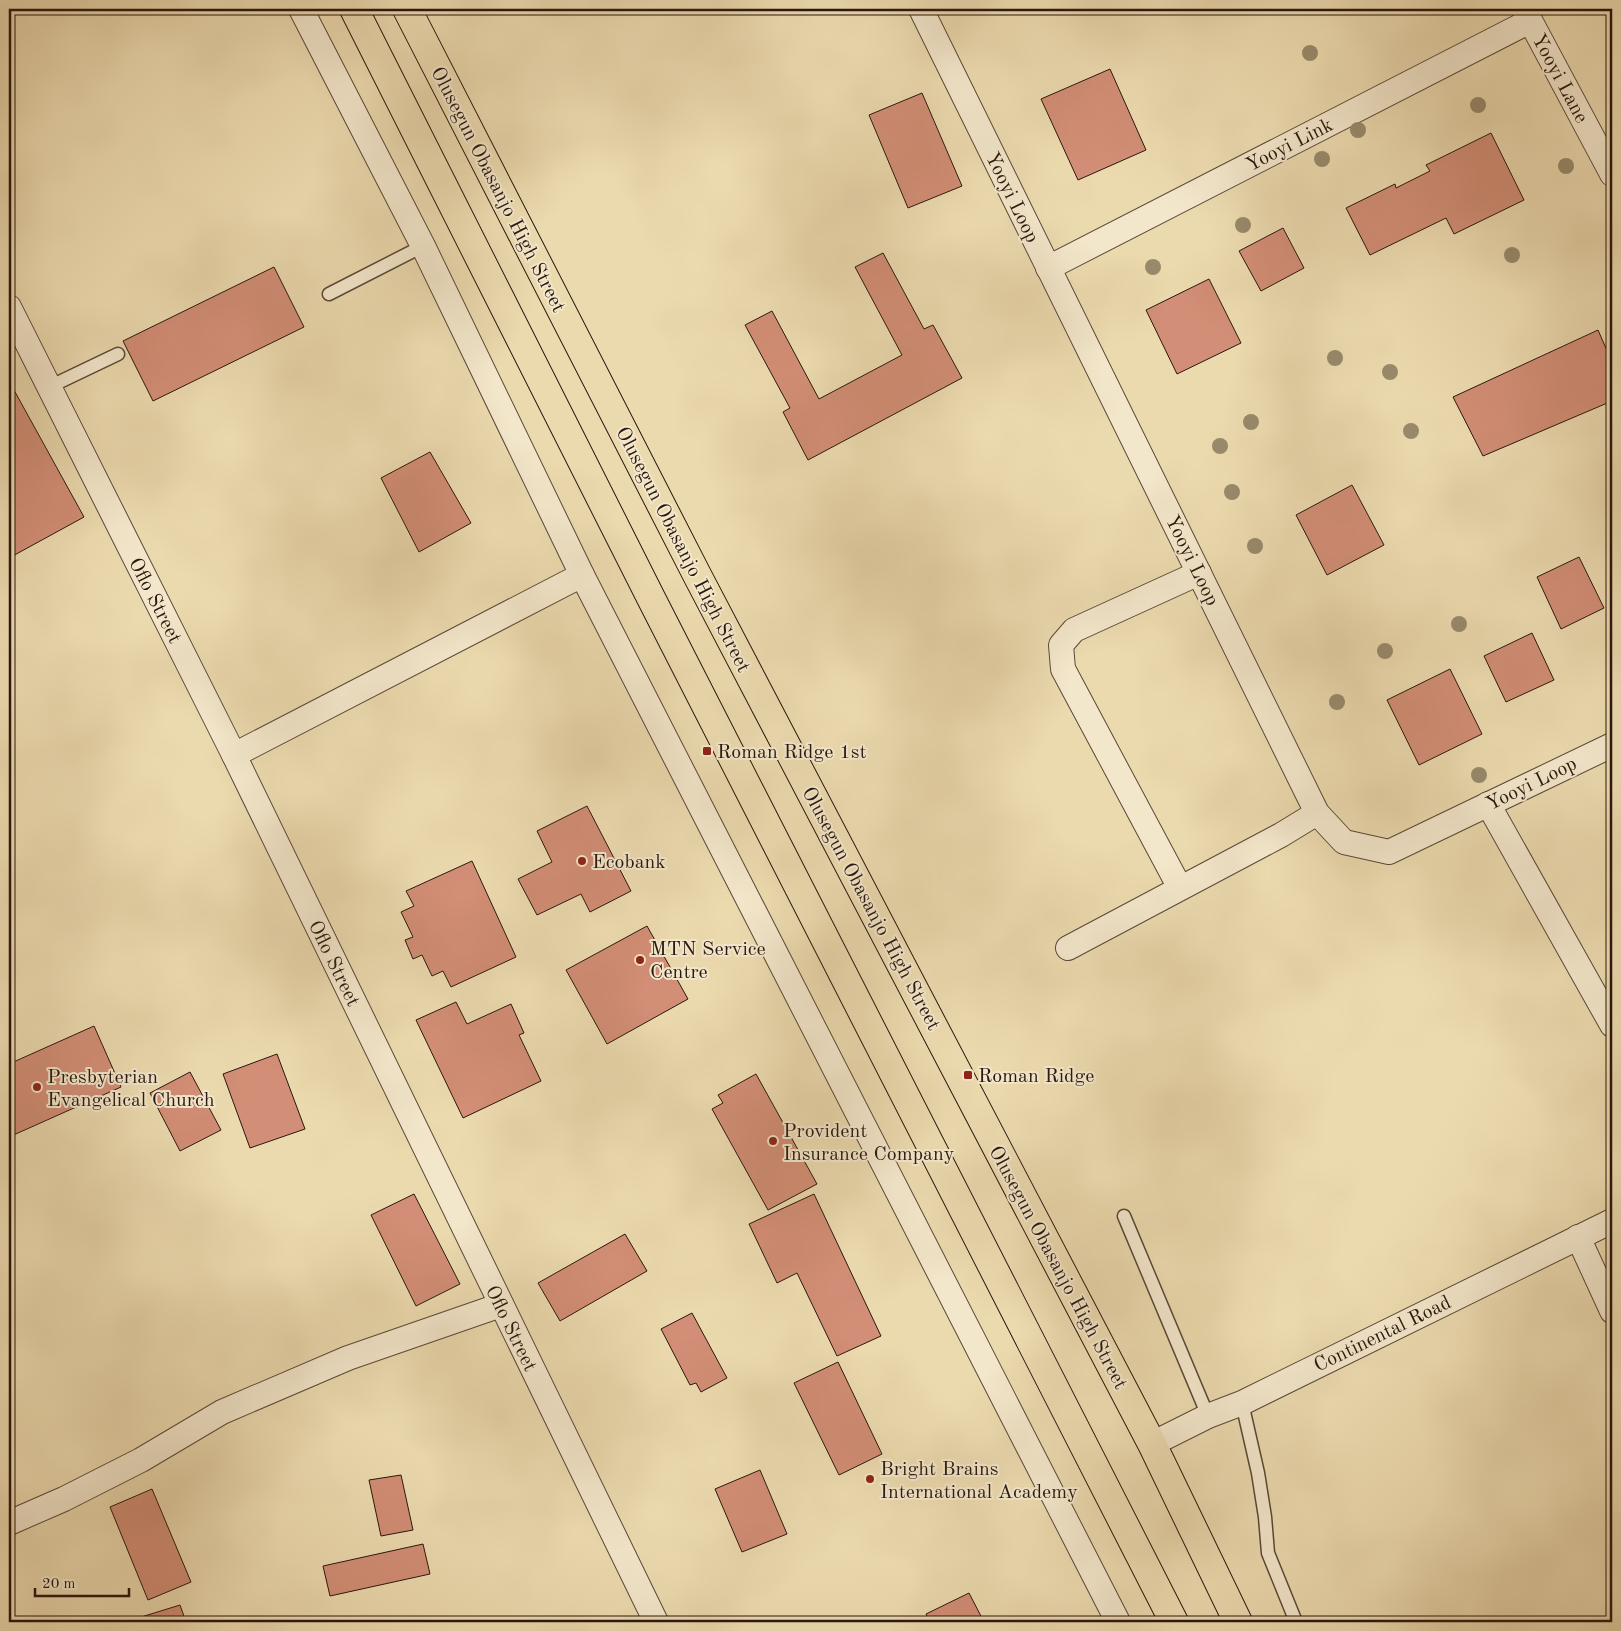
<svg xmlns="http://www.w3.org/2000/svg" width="1621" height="1631" viewBox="0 0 1621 1631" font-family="'Old Standard TT',serif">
<rect width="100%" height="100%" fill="#ecdaaf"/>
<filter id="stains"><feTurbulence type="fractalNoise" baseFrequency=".004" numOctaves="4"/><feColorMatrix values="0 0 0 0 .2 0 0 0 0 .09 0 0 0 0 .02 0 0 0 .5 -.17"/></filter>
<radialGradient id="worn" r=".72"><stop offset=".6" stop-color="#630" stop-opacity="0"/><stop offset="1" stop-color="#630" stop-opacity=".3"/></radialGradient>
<!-- building -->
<g fill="#d28e76" stroke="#29170f">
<path d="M1110 69 1146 150 1078 180 1041 99Z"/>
<path d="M922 93 962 186 908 208 869 115Z"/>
<path d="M1491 133 1524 200 1454 234 1446 218 1370 255 1346 208 1395 184 1396 188 1430 171 1426 165Z"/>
<path d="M1283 228 1304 268 1261 291 1239 251Z"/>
<path d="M883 253 924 329 933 325 962 378 808 460 783 412 790 408 745 325 772 311 819 399 902 355 855 267Z"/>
<path d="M274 267 304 327 153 401 123 341Z"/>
<path d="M1209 279 1241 343 1177 374 1146 310Z"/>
<path d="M1598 330 1612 362V401L1483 456 1453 397Z"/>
<path d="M9 381 84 517 9 558Z"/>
<path d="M430 452 471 523 419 552 381 478Z"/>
<path d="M1352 485 1384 545 1327 575 1296 515Z"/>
<path d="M1579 557 1604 608 1561 629 1537 577Z"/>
<path d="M1532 633 1554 680 1506 702 1484 656Z"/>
<path d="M1450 669 1482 734 1419 765 1387 700Z"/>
<path d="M587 806 631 891 590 912 581 894 537 915 518 879 552 862 537 831Z"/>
<path d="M472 861 516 957 451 987 443 971 432 976 422 955 413 959 405 940 413 937 401 912 414 906 406 891Z"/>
<path d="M647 926 688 999 607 1044 566 970Z"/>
<path d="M456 1002 467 1024 511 1004 524 1033 519 1035 541 1081 463 1118 416 1020Z"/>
<path d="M94 1026 121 1087 9 1137V1064Z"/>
<path d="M277 1054 305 1129 250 1148 223 1074Z"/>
<path d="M190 1072 221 1130 180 1151 150 1093Z"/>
<path d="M756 1074 817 1184 768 1210 712 1109 723 1103 718 1095Z"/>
<path d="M414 1194 460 1284 416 1306 371 1215Z"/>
<path d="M814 1194 881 1336 837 1356 797 1273 777 1283 749 1224Z"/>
<path d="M625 1234 647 1271 560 1321 538 1283Z"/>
<path d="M692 1313 727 1378 701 1392 696 1383 690 1385 661 1329Z"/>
<path d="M838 1362 882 1454 839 1475 794 1383Z"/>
<path d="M760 1470 787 1534 742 1552 715 1489Z"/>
<path d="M401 1475 413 1530 381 1536 369 1480Z"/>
<path d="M152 1489 191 1582 148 1600 110 1507Z"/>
<path d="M423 1544 430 1574 330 1596 323 1566Z"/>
<path d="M969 1593 984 1622H930L926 1614Z"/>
<path d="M180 1605 186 1622H125Z"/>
</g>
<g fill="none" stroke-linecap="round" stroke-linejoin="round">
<!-- service casing -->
<g stroke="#5a4837" stroke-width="15">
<g id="service">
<path d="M329 294 423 246"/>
<path d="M49 387 118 354"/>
<path d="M1124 1216 1208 1416"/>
<path d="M1242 1403 1258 1473 1265 1517 1268 1553 1296 1622"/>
</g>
</g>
<!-- minor casing -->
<g stroke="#5a4837" stroke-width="26">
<g id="minor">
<path d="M301 9 423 246 582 575 1118 1622"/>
<path d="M921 9 1317 813 1344 842 1389 852 1612 745"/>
<path d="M1524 9 1612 174"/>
<path d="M1048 268 1530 21"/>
<path d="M9 307 234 755 656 1622"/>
<path d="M234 755 582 575"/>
<path d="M1488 804 1612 1025"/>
<path d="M1180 888 1063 669 1061 645 1074 630 1199 573"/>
<path d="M1068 948 1281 835 1317 813"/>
<path d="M1578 1237 1612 1311"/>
<path d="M1152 1444 1208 1416 1242 1403 1612 1221"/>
<path d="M9 1523 64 1499 141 1460 222 1412 348 1358 501 1305"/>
</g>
</g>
<!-- primary casing -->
<g stroke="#29170f" stroke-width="30">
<g id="primary">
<path d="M354 9 651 598 1174 1622"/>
<path d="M407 9 696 573 1152 1444 1238 1622"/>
</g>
</g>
<!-- service -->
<use href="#service" stroke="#f3e7cb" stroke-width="12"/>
<!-- minor -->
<use href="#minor" stroke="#f3e7cb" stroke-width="24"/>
<!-- primary -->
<use href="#primary" stroke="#ecdaaf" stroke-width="28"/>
</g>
<!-- trees -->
<g fill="#988a6b">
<circle cx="1310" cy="53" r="8"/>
<circle cx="1478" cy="105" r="8"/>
<circle cx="1358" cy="130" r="8"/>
<circle cx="1322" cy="159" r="8"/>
<circle cx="1566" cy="166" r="8"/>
<circle cx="1243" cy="225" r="8"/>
<circle cx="1512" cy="255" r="8"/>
<circle cx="1153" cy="267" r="8"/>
<circle cx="1335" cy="358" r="8"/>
<circle cx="1390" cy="372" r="8"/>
<circle cx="1251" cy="422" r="8"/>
<circle cx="1411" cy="431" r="8"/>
<circle cx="1220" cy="446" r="8"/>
<circle cx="1232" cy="492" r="8"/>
<circle cx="1255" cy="546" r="8"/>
<circle cx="1459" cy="624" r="8"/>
<circle cx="1385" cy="651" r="8"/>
<circle cx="1337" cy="702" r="8"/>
<circle cx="1479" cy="775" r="8"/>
</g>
<!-- markers -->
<g fill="#8f2418" stroke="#f3e7cb" stroke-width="2">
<rect x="702" y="746" width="10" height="10" rx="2.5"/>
<circle cx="582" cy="861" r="5"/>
<circle cx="640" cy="960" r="5"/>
<rect x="963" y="1070" width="10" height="10" rx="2.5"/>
<circle cx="37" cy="1087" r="5"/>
<circle cx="773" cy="1141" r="5"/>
<circle cx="870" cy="1479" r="5"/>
</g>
<g text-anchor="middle" stroke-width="4" stroke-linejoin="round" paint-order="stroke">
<!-- street labels -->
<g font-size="20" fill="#29170f" stroke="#f3e7cb">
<text transform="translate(1561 78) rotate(62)" y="7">Yooyi Lane</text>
<text transform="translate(1289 144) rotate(-27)" y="7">Yooyi Link</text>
<text transform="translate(499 189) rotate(63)" y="7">Olusegun Obasanjo High Street</text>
<text transform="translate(1013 197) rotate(64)" y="7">Yooyi Loop</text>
<text transform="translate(684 549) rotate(63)" y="7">Olusegun Obasanjo High Street</text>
<text transform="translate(1193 560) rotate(64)" y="7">Yooyi Loop</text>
<text transform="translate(156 600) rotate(63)" y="7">Oflo Street</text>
<text transform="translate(1531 783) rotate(-26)" y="7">Yooyi Loop</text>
<text transform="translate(872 908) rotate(62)" y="7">Olusegun Obasanjo High Street</text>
<text transform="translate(335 963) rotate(64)" y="7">Oflo Street</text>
<text transform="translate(1059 1267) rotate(62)" y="7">Olusegun Obasanjo High Street</text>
<text transform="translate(512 1328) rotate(64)" y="7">Oflo Street</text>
<text transform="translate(1382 1333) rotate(-26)" y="7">Continental Road</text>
</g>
<!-- poi labels -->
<g font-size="20" fill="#29170f" stroke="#f3e7cb" text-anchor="start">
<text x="717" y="758">Roman Ridge 1st</text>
<text x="592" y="868">Ecobank</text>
<text x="650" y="955">MTN Service<tspan x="650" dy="23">Centre</tspan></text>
<text x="978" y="1082">Roman Ridge</text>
<text x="47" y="1083">Presbyterian<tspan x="47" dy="23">Evangelical Church</tspan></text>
<text x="783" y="1137">Provident<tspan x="783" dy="23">Insurance Company</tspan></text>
<text x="880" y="1475">Bright Brains<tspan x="880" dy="23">International Academy</tspan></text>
</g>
</g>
<!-- margin -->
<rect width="1621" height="1631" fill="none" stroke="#ecdaaf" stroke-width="30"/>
<rect x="10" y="10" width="1601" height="1611" fill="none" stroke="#29170f" stroke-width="2.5"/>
<rect x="15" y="15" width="1591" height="1601" fill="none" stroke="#29170f"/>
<!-- scale -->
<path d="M35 1588v8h94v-8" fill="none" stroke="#29170f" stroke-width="2.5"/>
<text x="42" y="1588" font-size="15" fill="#29170f" stroke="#f3e7cb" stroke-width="4" paint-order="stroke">20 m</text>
<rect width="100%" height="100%" filter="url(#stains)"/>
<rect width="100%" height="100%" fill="url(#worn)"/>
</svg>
